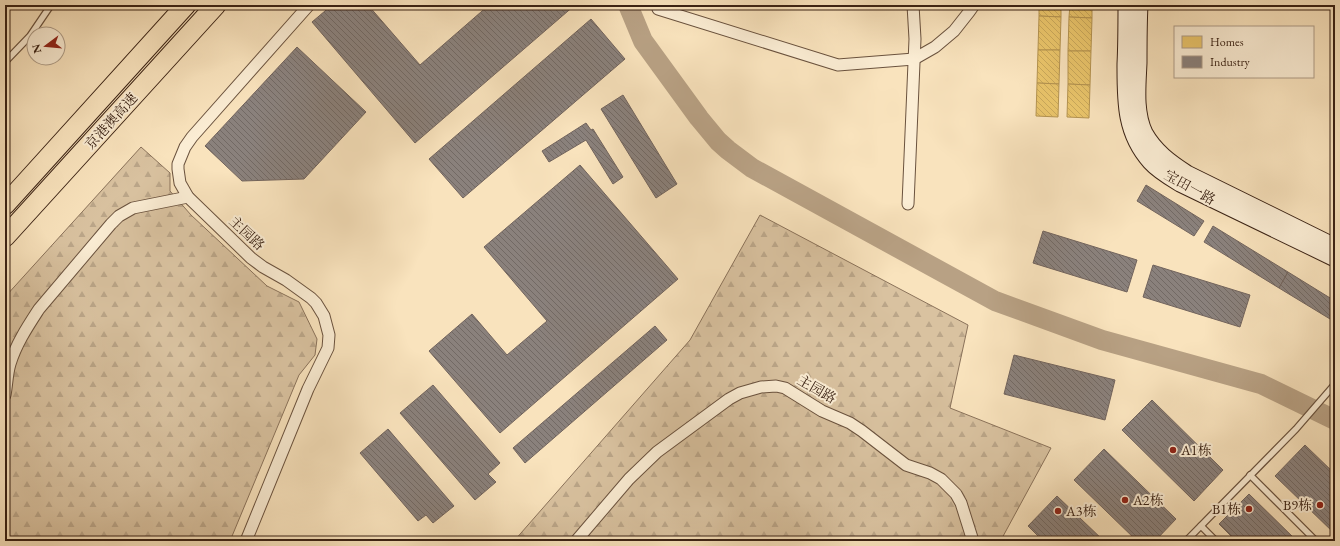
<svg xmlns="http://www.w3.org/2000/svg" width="1340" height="546" viewBox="0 0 1340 546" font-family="'EB Garamond','Noto Serif SC',serif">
<defs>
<pattern id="forest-firs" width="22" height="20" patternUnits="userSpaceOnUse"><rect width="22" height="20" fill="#d9c2a0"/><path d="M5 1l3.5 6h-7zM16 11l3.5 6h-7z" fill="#bba689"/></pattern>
<pattern id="homes-back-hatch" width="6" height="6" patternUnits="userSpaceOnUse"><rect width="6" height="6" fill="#e9c46a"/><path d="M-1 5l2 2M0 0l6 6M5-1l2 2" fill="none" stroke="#c9a85b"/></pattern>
<pattern id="industry-back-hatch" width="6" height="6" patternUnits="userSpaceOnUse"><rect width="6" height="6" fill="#8a817c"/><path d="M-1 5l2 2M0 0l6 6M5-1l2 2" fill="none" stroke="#726964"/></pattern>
</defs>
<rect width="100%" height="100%" fill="#f9e3bd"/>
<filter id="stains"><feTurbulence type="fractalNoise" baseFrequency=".005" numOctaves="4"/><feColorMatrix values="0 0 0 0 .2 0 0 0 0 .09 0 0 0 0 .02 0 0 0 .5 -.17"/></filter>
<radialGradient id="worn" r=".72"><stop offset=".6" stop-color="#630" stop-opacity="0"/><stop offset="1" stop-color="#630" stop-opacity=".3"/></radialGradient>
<!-- forest -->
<g fill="url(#forest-firs)" stroke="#8a725a">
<path d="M141 147 170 173V191L191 215 267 286 299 302 317 339 315 355 299 375 230 541H5V297Z"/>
<path d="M760 215 968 325 950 408 1051 448 1001 540 1002 541H514L690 340Z"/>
</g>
<!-- homes -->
<g fill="url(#homes-back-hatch)" stroke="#b49350">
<path d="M1039 5H1061V17L1039 16Z"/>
<path d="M1070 5H1092V18L1069 17Z"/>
<path d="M1039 16 1061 17 1060 50H1038Z"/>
<path d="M1069 17 1092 18 1091 51H1068Z"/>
<path d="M1038 50H1060L1059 84 1037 83Z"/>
<path d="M1068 51H1091L1090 85 1068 84Z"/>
<path d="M1037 83 1059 84 1058 117 1036 116Z"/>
<path d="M1068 84 1090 85 1089 118 1067 117Z"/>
</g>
<!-- industry -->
<g fill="url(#industry-back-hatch)" stroke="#72645d">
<path d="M332 5H368L420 65 489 5H575L415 143 312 22Z"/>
<path d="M591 19 625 59 463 198 429 159Z"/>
<path d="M297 47 366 112 304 179 242 181 205 146Z"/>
<path d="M623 95 677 184 656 198 601 109Z"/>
<path d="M586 123 591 130 593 129 623 177 613 184 586 140 549 162 542 151Z"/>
<path d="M580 165 678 279 500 433 429 351 472 314 507 355 547 321 484 247Z"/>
<path d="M1146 185 1204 221 1194 236 1137 201Z"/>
<path d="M1213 226 1288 272 1279 288 1204 242Z"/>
<path d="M1043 231 1137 260 1127 292 1033 263Z"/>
<path d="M1153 265 1250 295 1240 327 1143 297Z"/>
<path d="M1288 272 1335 301V322L1279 288Z"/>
<path d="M655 326 667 340 525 463 513 448Z"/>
<path d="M1014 355 1115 380 1105 420 1004 394Z"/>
<path d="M433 385 500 463 488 474 496 482 475 500 400 413Z"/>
<path d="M1152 400 1223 470 1194 501 1122 430Z"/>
<path d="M388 429 454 506 433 523 426 515 418 521 360 453Z"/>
<path d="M1305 445 1335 474V534L1275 476Z"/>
<path d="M1104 449 1176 519 1155 541H1137L1074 480Z"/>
<path d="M1249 494 1297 541H1236L1219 524Z"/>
<path d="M1057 496 1104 541H1043L1028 526Z"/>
</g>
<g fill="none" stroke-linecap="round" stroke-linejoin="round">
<!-- river -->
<path stroke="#b8a184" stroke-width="20" d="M628 5 643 41 699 118 718 141 728 150 752 168 995 301 1102 340 1261 384 1335 420"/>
<!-- lane casing -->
<g stroke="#6a523e" stroke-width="8">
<g id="lane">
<path d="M5 62 30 36 51 5"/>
<path d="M1250 475 1316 541"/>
<path d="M1201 526 1216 541"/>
<path d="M1186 541 1296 429 1335 384"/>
</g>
</g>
<!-- street casing -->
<g stroke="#6a523e" stroke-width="13">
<g id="street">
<path d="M658 9 838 65 914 59 935 47 954 31 969 12 974 5"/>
<path d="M908 204 915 39 913 5"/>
<path d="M5 395C7 384 7 374 10 364 16 344 28 326 39 309L111 224 119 216 133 208 188 197"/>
<path d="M246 541 308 389 328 348 329 335 324 316 316 303 311 298 286 280 263 267 251 258 188 197 180 183 178 169V164L185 147 192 137 309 5"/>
<path d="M576 541 629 479 657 452 676 438 729 399 740 393 761 387 776 386 785 388 822 411 850 423 862 431 906 465 930 473 941 479 956 494 961 503 973 541"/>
</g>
</g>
<!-- secondary casing -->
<g stroke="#3a2214" stroke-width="17">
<g id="secondary">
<path d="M1126 5C1126 25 1126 44 1125 64 1125 100 1124 133 1150 162 1158 171 1170 178 1180 184L1335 259"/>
<path d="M1140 5C1139 24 1139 44 1139 63 1138 86 1135 112 1145 133 1155 151 1170 162 1187 173L1335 246"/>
</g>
</g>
<!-- highway casing -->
<g stroke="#3a2214" stroke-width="21">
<g id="highway">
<path d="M5 205 186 5"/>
<path d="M5 237 216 5"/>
</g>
</g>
<!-- lane -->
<use href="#lane" stroke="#fbedd4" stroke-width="5.5"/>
<!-- street -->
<use href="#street" stroke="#fbedd4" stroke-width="11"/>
<!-- secondary -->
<use href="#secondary" stroke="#fbedd4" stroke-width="15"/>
<!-- highway -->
<use href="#highway" stroke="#f9e3bd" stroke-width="19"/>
</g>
<!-- markers -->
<g fill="#8f2418" stroke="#fbedd4" stroke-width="1.5">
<circle cx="1173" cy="450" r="4"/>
<circle cx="1125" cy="500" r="4"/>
<circle cx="1320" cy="505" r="4"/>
<circle cx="1249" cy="509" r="4"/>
<circle cx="1058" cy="511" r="4"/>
</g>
<g text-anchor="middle" stroke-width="4" stroke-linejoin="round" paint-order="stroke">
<!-- street labels -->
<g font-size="14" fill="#3a2214" stroke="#fbedd4">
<text transform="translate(111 121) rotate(-48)" y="5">京港澳高速</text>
<text transform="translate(1190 187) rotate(29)" y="5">宝田一路</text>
<text transform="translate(247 233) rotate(43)" y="5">主园路</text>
<text transform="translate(817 389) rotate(30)" y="5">主园路</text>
</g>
<!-- poi labels -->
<g font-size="14" fill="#3a2214" stroke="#fbedd4" text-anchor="start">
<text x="1181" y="455">A1栋</text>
<text x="1133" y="505">A2栋</text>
<text x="1312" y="510" text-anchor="end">B9栋</text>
<text x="1241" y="514" text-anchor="end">B1栋</text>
<text x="1066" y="516">A3栋</text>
</g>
</g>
<!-- margin -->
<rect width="1340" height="546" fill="none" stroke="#f9e3bd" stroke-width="20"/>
<rect x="6" y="6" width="1328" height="534" fill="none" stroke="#3a2214" stroke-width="2"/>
<rect x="10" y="10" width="1320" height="526" fill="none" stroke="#3a2214"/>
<!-- legend -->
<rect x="1174" y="26" width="140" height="52" fill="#fbedd4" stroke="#ae9c87"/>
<rect x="1182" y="36" width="20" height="12" fill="#e9c46a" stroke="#ae9c87"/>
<text x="1210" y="46" font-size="12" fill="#3a2214">Homes</text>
<rect x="1182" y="56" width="20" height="12" fill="#8a817c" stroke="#ae9c87"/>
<text x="1210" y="66" font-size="12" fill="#3a2214">Industry</text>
<!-- north arrow -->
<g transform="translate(46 46) rotate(254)"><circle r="19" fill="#fbedd4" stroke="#ae9c87"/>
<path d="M0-3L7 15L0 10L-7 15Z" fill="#8f2418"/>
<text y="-6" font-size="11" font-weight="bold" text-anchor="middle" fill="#3a2214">N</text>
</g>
<rect width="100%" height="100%" filter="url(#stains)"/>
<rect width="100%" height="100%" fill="url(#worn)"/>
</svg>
